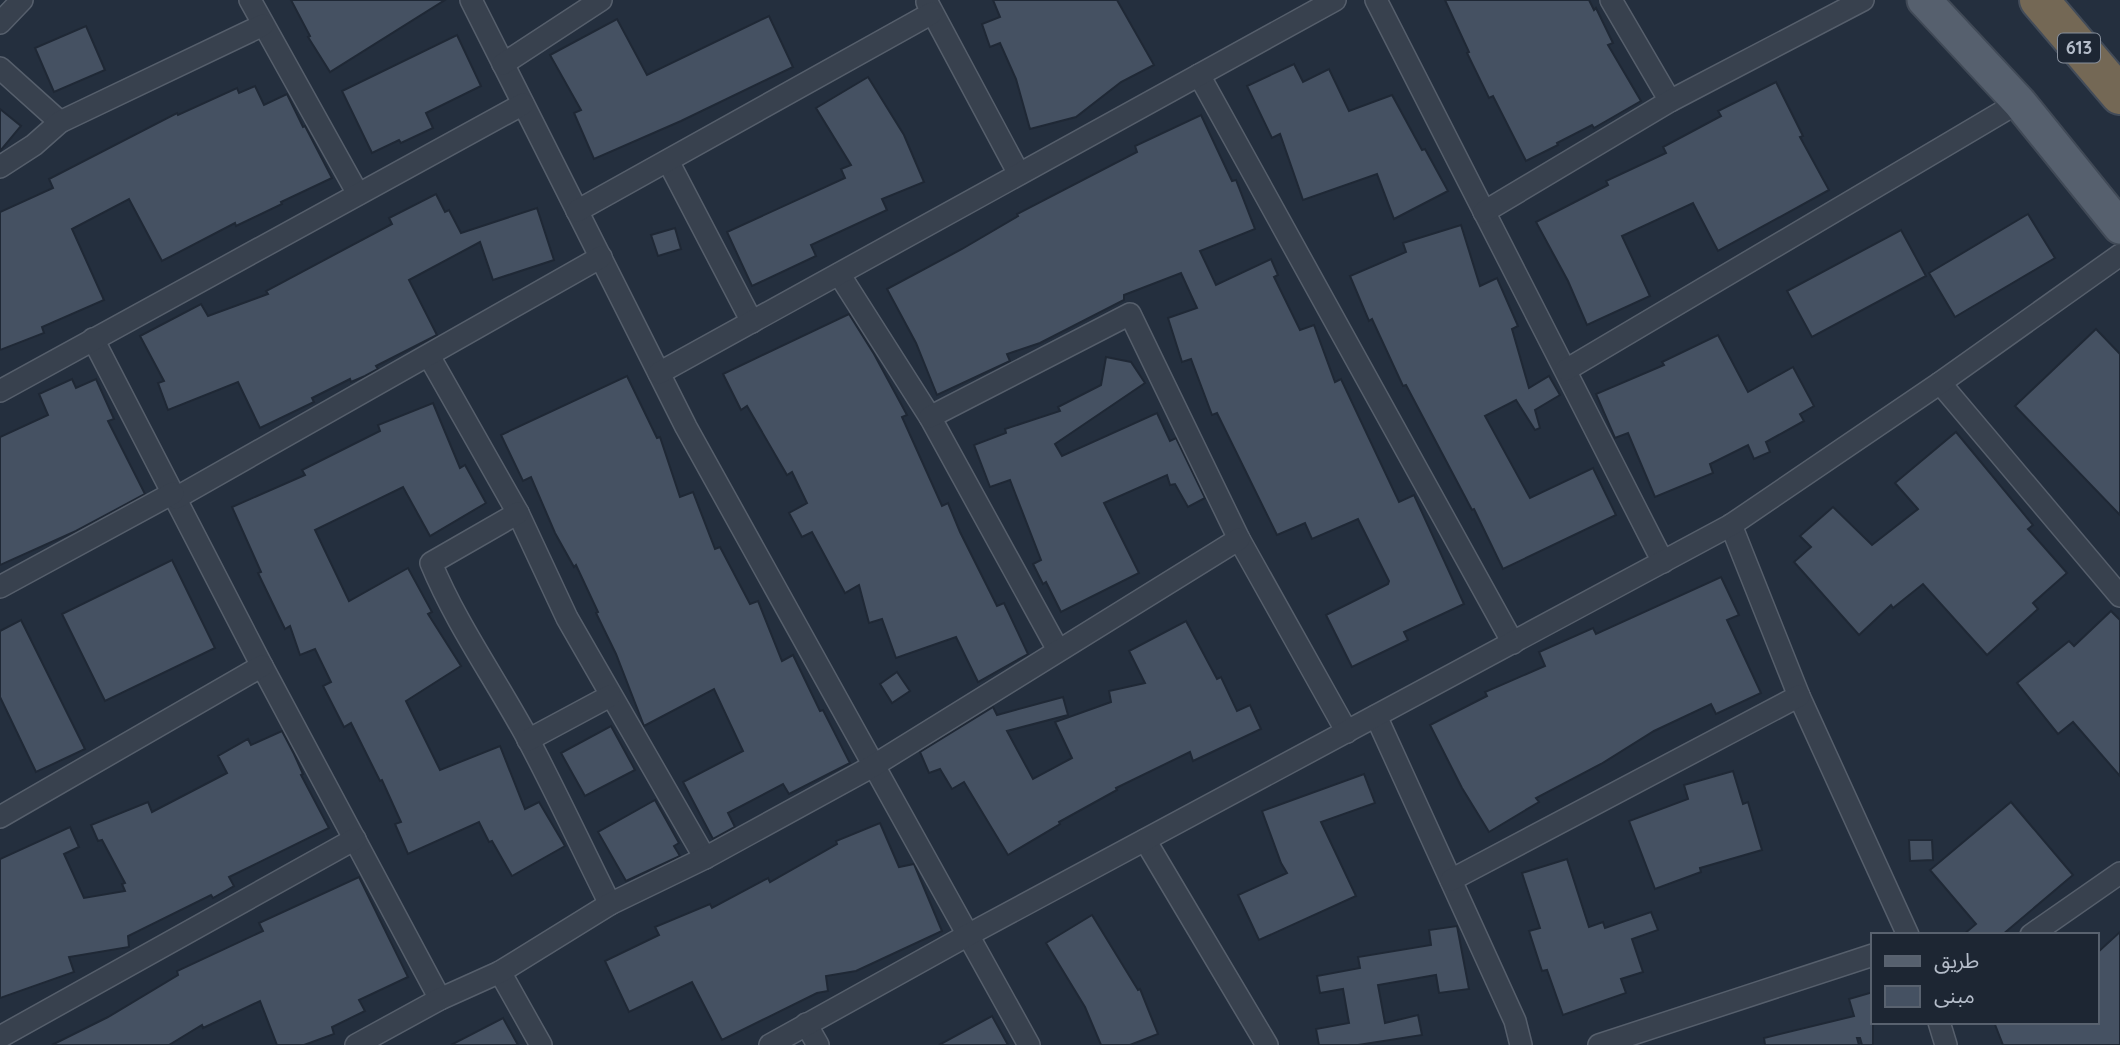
<svg xmlns="http://www.w3.org/2000/svg" width="2120" height="1045" viewBox="0 0 2120 1045" font-family="Quicksand,'Noto Sans Arabic',sans-serif">
<rect width="100%" height="100%" fill="#242f3e"/>
<!-- building -->
<g fill="#455162" stroke="#1f2835" stroke-width="2">
<path d="M291 0H445L330 72 308 37 310 36Z"/>
<path d="M993 0H1117L1154 65 1121 82 1076 117 1030 129 1016 79 1000 43 990 47 982 24 1000 17Z"/>
<path d="M1445 0H1589L1594 10 1596 8 1613 43 1608 45 1641 101 1594 128 1592 125 1557 143 1558 145 1526 161 1493 96 1489 98 1467 53 1469 52Z"/>
<path d="M769 16 793 67 681 121 594 159 574 113 581 110 550 55 617 19 647 75Z"/>
<path d="M86 26 105 70 54 92 35 48Z"/>
<path d="M457 35 481 86 426 113 433 128 401 143 399 140 372 153 342 91Z"/>
<path d="M1294 64 1303 82 1329 69 1349 111 1392 95 1422 150 1425 149 1448 191 1394 219 1377 174 1303 200 1280 134 1272 138 1247 86Z"/>
<path d="M868 77 904 135 924 182 882 199 887 210 811 245 816 256 752 286 727 232 845 178 841 169 851 165 816 108Z"/>
<path d="M1776 82 1803 136 1800 137 1829 190 1718 251 1693 203 1622 236 1650 296 1587 325 1568 281 1536 222 1608 185 1606 181 1666 153 1663 147 1721 116 1718 111Z"/>
<path d="M255 86 264 105 287 94 303 127 305 126 332 178 281 202 282 204 236 226 235 223 162 261 129 199 72 229 104 300 42 327 44 333 0 350V212L53 188 49 179 177 113 178 115 237 88 239 93Z"/>
<path d="M0 109 21 126 0 151Z"/>
<path d="M1201 115 1232 181 1236 180 1255 229 1200 251 1216 285 1271 259 1278 275 1274 277 1300 330 1314 325 1335 382 1341 379 1399 502 1414 495 1464 604 1404 632 1408 640 1352 667 1326 615 1388 584 1389 581 1358 519 1312 539 1305 523 1277 535 1217 413 1212 415 1191 359 1182 362 1168 318 1197 308 1181 273 1124 295V300L1040 343 1007 354 1010 361 937 395 916 343 887 289 962 249 1018 216 1017 214 1137 152 1135 146Z"/>
<path d="M436 194 445 212 449 210 461 233 537 208 554 260 493 280 480 242 409 280 437 335 376 366 378 369 365 376 351 382 350 379 312 398 314 402 260 428 238 382 168 410 158 383 164 381 140 336 201 304 208 316 268 294 266 291 392 224 389 218Z"/>
<path d="M2028 214 2055 258 1955 317 1929 273Z"/>
<path d="M1461 225 1480 286 1497 278 1518 326 1512 329 1529 388 1549 376 1560 395 1535 410 1540 428 1535 430 1516 400 1485 416 1530 498 1593 468 1616 515 1503 569 1474 509 1472 510 1406 385 1403 386 1372 319 1369 321 1350 276 1406 252 1403 243Z"/>
<path d="M675 228 681 249 658 256 651 235Z"/>
<path d="M1901 230 1926 276 1812 337 1787 291Z"/>
<path d="M849 314 874 354 907 415 902 417 942 506 948 503 960 532 997 606 1004 603 1028 654 978 682 956 637 896 658 882 619 869 623 859 585 845 593 812 532 802 537 789 513 807 503 792 472 787 475 747 406 741 410 723 374Z"/>
<path d="M2096 329 2120 354V515L2015 406Z"/>
<path d="M1718 335 1748 392 1793 367 1814 406 1800 414 1804 421 1766 442 1770 452 1754 459 1748 445 1710 464 1713 473 1655 497 1628 433 1615 438 1596 394 1664 365 1662 362Z"/>
<path d="M1106 357 1131 362 1145 383 1055 444 1062 456 1157 413 1170 441 1176 438 1205 498 1188 507 1175 484 1170 485 1167 475 1104 503 1139 573 1061 612 1046 582 1043 584 1033 564 1041 560 1010 480 990 487 974 445 1006 433 1005 429 1060 411 1058 407 1101 385Z"/>
<path d="M627 376 657 438 660 437 680 497 693 492 715 549 720 547 750 604 758 601 782 661 793 655 820 711 823 710 850 763 789 794 783 784 728 813 735 827 713 839 683 782 743 751 714 689 644 726 616 654 596 613 598 612 576 565 574 567 555 533 531 477 523 481 501 435Z"/>
<path d="M72 379 76 388 96 379 114 419 108 421 145 494 76 531 0 565V437L48 415 39 394Z"/>
<path d="M433 403 460 468 465 465 486 503 430 536 403 487 315 530 349 601 408 568 432 612 428 614 461 666 406 701 440 770 500 746 525 809 539 802 565 846 512 876 492 841 489 842 479 822 408 854 395 824 401 822 382 780 380 781 351 723 344 727 323 686 331 682 315 649 300 655 290 626 285 629 258 573 261 572 232 507 305 475 302 470 380 431 378 425Z"/>
<path d="M1956 432 2033 525 2028 529 2067 573 2033 603 2038 609 1987 655 1923 584 1893 608 1891 605 1859 635 1794 562 1811 547 1800 536 1833 507 1872 545 1918 509 1895 483Z"/>
<path d="M172 560 215 648 105 701 62 614Z"/>
<path d="M1721 577 1739 615 1727 620 1761 693 1716 714 1711 704 1654 731 1601 764 1536 798 1539 802 1489 832 1462 788 1430 725 1487 696 1485 692 1545 666 1539 652 1593 628 1596 634Z"/>
<path d="M2111 611 2120 620V776L2073 722 2058 734 2017 683 2069 641 2074 646Z"/>
<path d="M21 620 85 749 36 772 0 697V631Z"/>
<path d="M1186 621 1217 679 1221 677 1237 711 1250 705 1261 729 1193 761 1190 752 1116 788 1117 790 1059 822 1060 824 1008 855 964 782 952 789 940 769 929 773 920 752 993 707 997 715 1063 697 1068 715 1007 731 1033 779 1072 758 1055 722 1111 702 1109 691 1145 683 1129 651Z"/>
<path d="M897 672 910 691 892 703 880 684Z"/>
<path d="M611 726 635 770 585 796 561 753Z"/>
<path d="M282 731 294 754 303 774 301 775 329 828 229 877 234 886 213 898 211 895 128 936 129 947 69 957 74 972 0 998V859L70 827 79 847 64 854 84 898 125 891 122 884 125 883 102 840 98 841 91 825 148 802 152 812 227 773 218 756 248 739 251 745Z"/>
<path d="M1733 771 1743 804 1748 802 1762 850 1700 868 1701 872 1655 889 1629 821 1688 799 1684 785Z"/>
<path d="M1364 774 1375 803 1321 822 1356 896 1259 940 1238 895 1287 873 1281 863 1262 811Z"/>
<path d="M655 800 679 843 674 846 680 856 626 881 598 832Z"/>
<path d="M2011 802 2073 875 2002 935H1963L1976 924 1930 870Z"/>
<path d="M880 823 899 867 914 864 942 931 856 971 826 976 828 991 817 993 722 1040 692 982 629 1012 605 961 659 935 655 927 710 904 712 908 768 878 770 882 837 844 836 841Z"/>
<path d="M1909 840H1932L1933 860 1910 861Z"/>
<path d="M1567 859 1589 927 1603 922 1605 928 1651 912 1658 930 1632 939 1643 972 1621 979 1626 993 1563 1015 1547 970 1542 971 1529 931 1540 928 1522 873Z"/>
<path d="M359 877 408 977 359 1000 365 1011 332 1027 334 1034 304 1045H277L260 1001 203 1028 202 1025 169 1045H52L108 1017 178 975 177 971 263 931 259 923Z"/>
<path d="M1092 915 1138 990 1140 989 1158 1034 1130 1045H1101L1085 1007 1046 943Z"/>
<path d="M1457 926 1469 989 1439 993 1436 975 1378 985 1385 1023 1418 1015 1422 1035 1358 1045H1319L1316 1029 1349 1023 1343 989 1320 993 1317 976 1360 968 1358 957 1431 945 1429 930Z"/>
<path d="M2120 932V1045H2003L1994 1022H2097V953Z"/>
<path d="M1873 992V1045H1862L1860 1038H1857L1859 1045H1765L1764 1038 1854 1016 1849 999Z"/>
<path d="M992 1016 1008 1045H939Z"/>
<path d="M503 1018 518 1045H451Z"/>
</g>
<g fill="none" stroke-linecap="round" stroke-linejoin="round">
<!-- minor casing -->
<g stroke="#565f6c" stroke-width="24">
<g id="minor">
<path d="M250 0 358 194"/>
<path d="M471 0 686 427 1029 1045"/>
<path d="M1376 0 1663 562"/>
<path d="M1611 0 1670 101"/>
<path d="M927 2 1019 174"/>
<path d="M0 23 22 0"/>
<path d="M503 64 601 0"/>
<path d="M0 68 60 122"/>
<path d="M1199 75 1513 643"/>
<path d="M668 161 752 322"/>
<path d="M0 167 34 145 60 122 263 25"/>
<path d="M577 211 932 13"/>
<path d="M1484 212 1670 101 1863 0"/>
<path d="M839 274 930 417 1058 650"/>
<path d="M93 339 262 666 440 999"/>
<path d="M429 356 518 513 567 618 705 858"/>
<path d="M1566 370 2019 102"/>
<path d="M659 373 1335 0"/>
<path d="M1940 383 2120 596"/>
<path d="M0 391 523 104"/>
<path d="M930 417 1130 314 1239 539 1347 732"/>
<path d="M176 498 601 257"/>
<path d="M518 513 431 563C457 626 497 681 529 741 557 794 583 850 610 904"/>
<path d="M1731 525 1799 696 1908 935"/>
<path d="M0 587 173 493"/>
<path d="M1376 716 1515 1021 1521 1045"/>
<path d="M528 740 610 696"/>
<path d="M0 817 262 666"/>
<path d="M1145 840 1267 1045"/>
<path d="M1451 880 1799 696"/>
<path d="M2031 935 2120 873"/>
<path d="M500 972 541 1045"/>
<path d="M1939 1022 1946 1045"/>
<path d="M806 1024 818 1045"/>
<path d="M0 1037 355 839"/>
<path d="M356 1045 440 999 500 972 610 904 705 858 873 766 1239 539"/>
<path d="M770 1045 968 935 1731 525 1940 383 2120 255"/>
<path d="M1599 1045 1873 955"/>
</g>
</g>
<!-- primary casing -->
<g stroke="#414a57" stroke-width="37">
<path id="primary" d="M1924 0 2019 102 2120 227"/>
</g>
<!-- motorway casing -->
<g stroke="#434c59" stroke-width="42">
<path id="motorway" d="M2039 0 2120 95"/>
</g>
<!-- minor -->
<use href="#minor" stroke="#38414e" stroke-width="21"/>
<!-- primary -->
<use href="#primary" stroke="#56606e" stroke-width="33"/>
<!-- motorway -->
<use href="#motorway" stroke="#746855" stroke-width="38"/>
</g>
<g text-anchor="middle" stroke-width="7" stroke-linejoin="round" paint-order="stroke">
<!-- shield labels -->
<rect fill="#1d2633" stroke="#878f9c" stroke-width="2" x="2058" y="33.5" width="42" height="29" rx="5"/>
<g font-size="18" font-weight="bold" fill="#b4bcc9">
<text x="2079" y="54">613</text>
</g>
</g>
<!-- legend -->
<rect x="1871" y="933" width="228" height="91" fill="#1d2633" stroke="#59626f" stroke-width="2"/>
<rect x="1885" y="956" width="35" height="10" fill="#56606e" stroke="#59626f" stroke-width="2"/>
<text x="1934" y="968" font-size="21" fill="#b4bcc9">طريق</text>
<rect x="1885" y="986" width="35" height="21" fill="#455162" stroke="#59626f" stroke-width="2"/>
<text x="1934" y="1003" font-size="21" fill="#b4bcc9">مبنى</text>
</svg>
